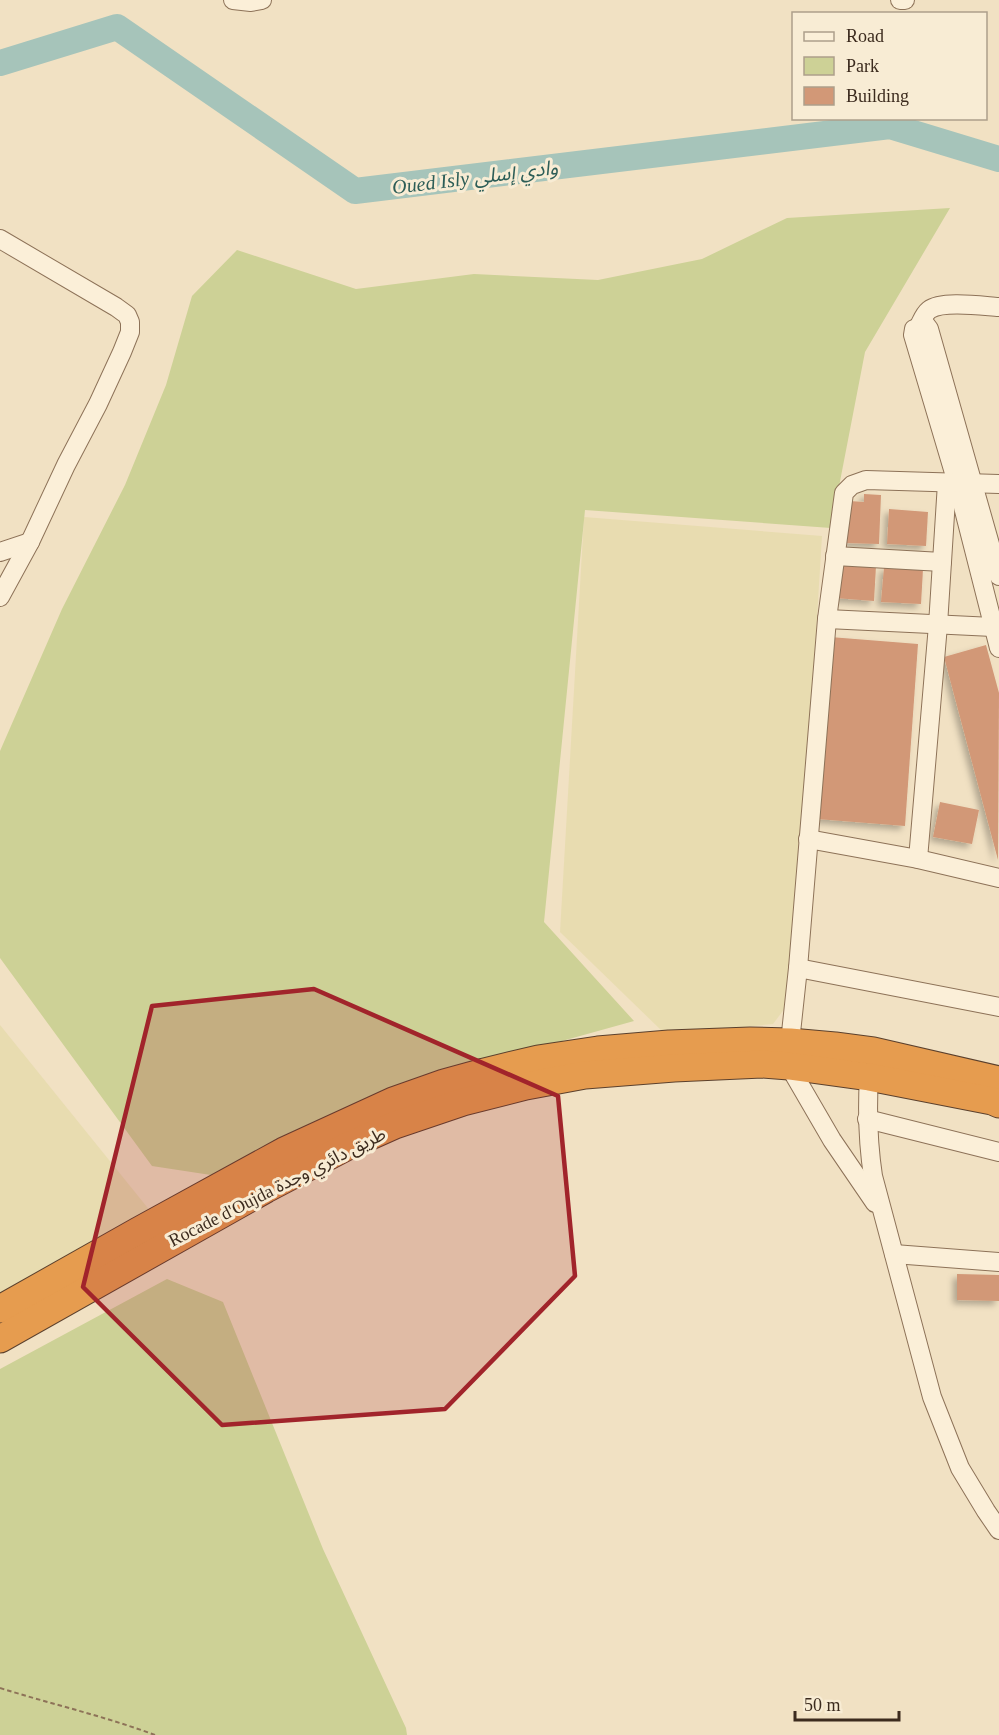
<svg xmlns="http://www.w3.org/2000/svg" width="999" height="1735" viewBox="0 0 999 1735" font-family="'Times New Roman','Noto Sans Arabic',serif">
<defs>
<filter id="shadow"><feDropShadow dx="-4" dy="4" stdDeviation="3" flood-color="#0004"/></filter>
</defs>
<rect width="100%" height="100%" fill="#f1e1c3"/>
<!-- farmland -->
<g fill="#e8dcb0">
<path d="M584 517 822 536 794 996 773 1024 704 1031 663 1032 560 932Z"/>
<path d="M0 1025 151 1212 0 1293Z"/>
</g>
<!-- green -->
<g fill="#cdd196">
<path d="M950 208 865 352 831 528 585 510 544 922 634 1021 544 1046 224 1177 152 1166 0 958V751L62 609 125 485 166 385 192 296 237 250 356 289 474 274 598 280 702 259 787 218Z"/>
<path d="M167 1279 223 1302 323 1549 406 1728 407 1735H0V1369Z"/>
</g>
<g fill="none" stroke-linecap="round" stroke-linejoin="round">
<!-- river -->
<path stroke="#a6c4ba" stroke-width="26" d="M0 63 117 27 355 191 890 126 999 159"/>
</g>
<!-- building -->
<g fill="#d29877" filter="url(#shadow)">
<path d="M864 494 881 495 879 544 847 543 849 501 864 502Z"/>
<path d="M889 509 928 512 926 546 887 544Z"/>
<path d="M837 564 876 566 874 601 835 598Z"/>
<path d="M884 567 923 569 921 604 881 602Z"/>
<path d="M830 637 918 644 905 826 817 819Z"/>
<path d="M986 645 999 693 998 860 944 657Z"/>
<path d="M940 802 979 810 972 844 933 837Z"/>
<path d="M957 1274 999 1275V1301L957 1300Z"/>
</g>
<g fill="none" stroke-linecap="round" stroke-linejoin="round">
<!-- minor casing -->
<g stroke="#8d7258" stroke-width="20">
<g id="minor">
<path d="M233 0 251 2 262 0"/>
<path d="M900 0H905"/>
<path d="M0 239 116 307 127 315 130 322V332L122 352 98 404 66 465 30 542 0 597"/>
<path d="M919 326C922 320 924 314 929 310 942 300 983 306 999 307"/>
<path d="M0 552 30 542"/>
<path d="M835 556 942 562"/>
<path d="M999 576 929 329 926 325 914 329 913 335 957 483 999 648"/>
<path d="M827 619 993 627"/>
<path d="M808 839 918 859 999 878"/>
<path d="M918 859 938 625 947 483"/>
<path d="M798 968 999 1007"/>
<path d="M790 1042 798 968 827 619 844 493 852 485 866 480 999 484"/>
<path d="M789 1066 832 1140 875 1203"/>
<path d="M869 1077C867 1111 868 1143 873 1176L932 1397 960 1468 986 1511 999 1530"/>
<path d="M867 1119 999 1152"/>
<path d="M894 1254 999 1262"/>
</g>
</g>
<!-- highway casing -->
<g stroke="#5b402d" stroke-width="29">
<g id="highway">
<path d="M0 1309 138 1231 284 1151 393 1101 444 1083 484 1072 538 1059 598 1050 669 1044 750 1041 790 1042 835 1046 873 1051 999 1080"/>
<path d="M0 1339 266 1189 348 1146 395 1125 463 1102 526 1086 585 1075 674 1068 762 1064 789 1066 869 1077 992 1101 999 1104"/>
</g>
</g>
<!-- path -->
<path stroke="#8d7258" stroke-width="2" stroke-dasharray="4.5 3" stroke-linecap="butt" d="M0 1688C51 1704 104 1716 155 1735"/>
<!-- minor -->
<use href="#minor" stroke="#fbefd8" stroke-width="18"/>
<!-- highway -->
<use href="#highway" stroke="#e69c4f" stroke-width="27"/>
</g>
<!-- marked area -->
<path fill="#a1242b" fill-opacity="0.2" stroke="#a1242b" stroke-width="4.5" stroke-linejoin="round" d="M314 989 558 1096 575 1276 445 1409 222 1425 83 1287 152 1006Z"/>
<g text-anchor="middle" stroke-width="6" stroke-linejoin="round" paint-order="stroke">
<!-- street labels -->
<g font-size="18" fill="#3c2b1e" stroke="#f8ecd4">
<text transform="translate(277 1187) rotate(-27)" y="6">Rocade d'Oujda طريق دائري وجدة</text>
</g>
<!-- water labels -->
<g font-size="20" font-style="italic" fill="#2c5d57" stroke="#f8ecd4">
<text transform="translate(475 177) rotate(-7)" y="7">Oued Isly وادي إسلي</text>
</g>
</g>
<!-- legend -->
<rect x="792" y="12" width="195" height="108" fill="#f8ecd4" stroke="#ad9f8b" stroke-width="1.5"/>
<rect x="804" y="32" width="30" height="9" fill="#fbefd8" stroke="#ad9f8b" stroke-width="1.5"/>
<text x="846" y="42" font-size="18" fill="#3c2b1e">Road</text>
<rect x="804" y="57" width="30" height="18" fill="#cdd196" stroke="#ad9f8b" stroke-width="1.5"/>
<text x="846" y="72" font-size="18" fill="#3c2b1e">Park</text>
<rect x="804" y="87" width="30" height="18" fill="#d29877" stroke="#ad9f8b" stroke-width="1.5"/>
<text x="846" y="102" font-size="18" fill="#3c2b1e">Building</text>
<!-- scale -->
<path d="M795 1711v9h104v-9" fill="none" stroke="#3c2b1e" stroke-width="3"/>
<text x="804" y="1711" font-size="18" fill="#3c2b1e" stroke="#f8ecd4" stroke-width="4.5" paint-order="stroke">50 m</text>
</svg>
